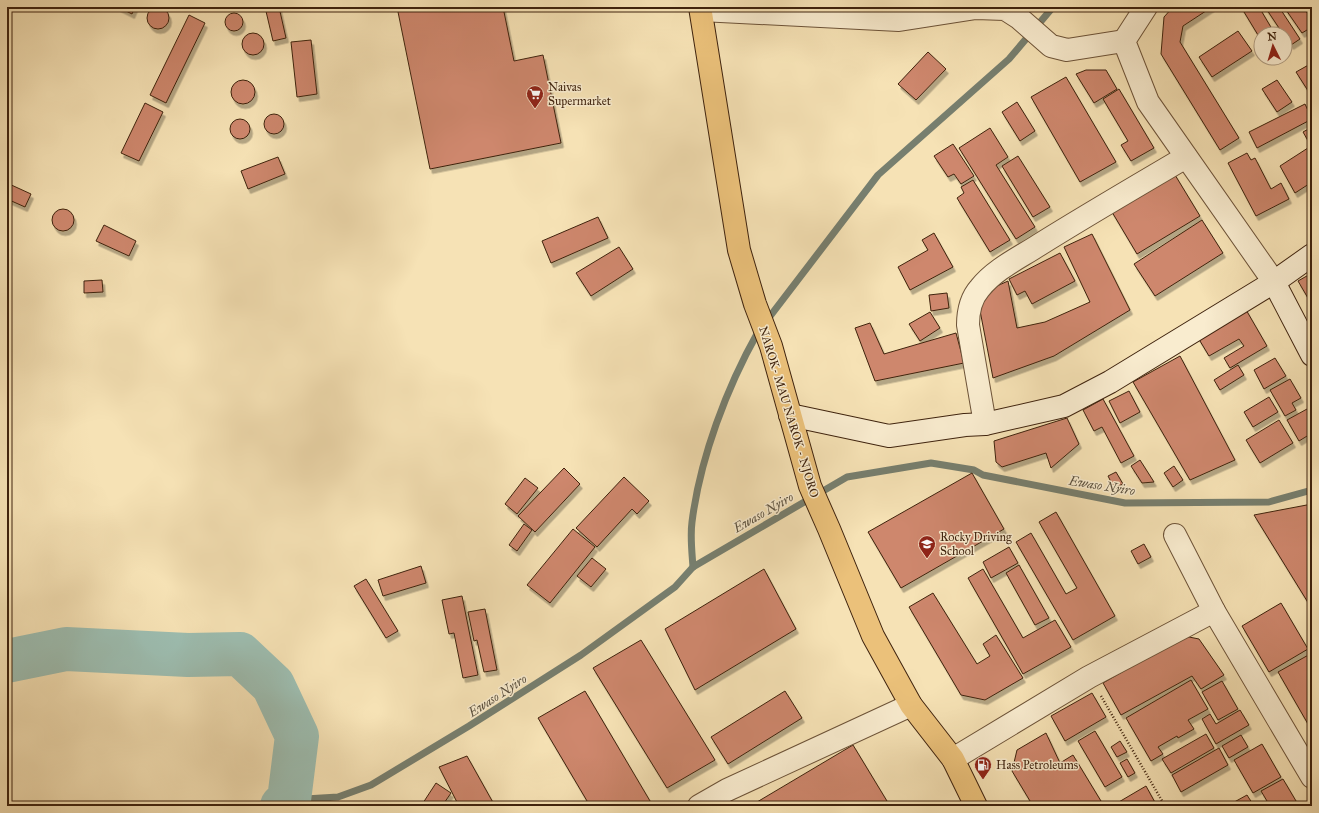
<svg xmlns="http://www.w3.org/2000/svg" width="1319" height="813" viewBox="0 0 1319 813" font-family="'IM FELL Great Primer',serif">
<defs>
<filter id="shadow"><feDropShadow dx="2.5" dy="4.5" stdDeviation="0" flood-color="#0004"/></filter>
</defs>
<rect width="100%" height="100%" fill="#f6e2b5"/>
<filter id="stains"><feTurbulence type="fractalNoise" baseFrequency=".005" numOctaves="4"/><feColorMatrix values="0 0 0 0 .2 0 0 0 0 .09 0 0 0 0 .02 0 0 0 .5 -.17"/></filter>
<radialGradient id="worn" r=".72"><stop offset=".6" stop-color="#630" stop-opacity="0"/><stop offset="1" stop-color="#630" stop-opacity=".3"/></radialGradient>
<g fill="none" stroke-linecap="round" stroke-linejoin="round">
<!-- stream -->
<g stroke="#777f6f" stroke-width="7">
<path d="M693 567C692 553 690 536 692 522 700 458 727 387 758 332L878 175 1009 59 1053 7"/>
<path d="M289 800 338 797 371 785 469 726 581 655 675 587 693 567 847 477 931 463 974 470 983 475 1125 503 1269 502 1312 490"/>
</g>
<!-- river -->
<path stroke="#9dbdb0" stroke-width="44" d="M7 661 66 649 188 655 240 654 273 685 297 736 289 800 282 806"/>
</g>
<!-- building -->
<g fill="#ce876d" stroke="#3f230e" filter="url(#shadow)">
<circle cx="158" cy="18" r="11"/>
<path d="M118 7H135L132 14Z"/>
<path d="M265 7H279L286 38 273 41Z"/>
<path d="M397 7H503L514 61 543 55 561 143 430 169Z"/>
<path d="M1173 7H1212L1183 26 1180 42 1239 138 1220 150 1161 54 1164 17Z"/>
<path d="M1241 7H1259L1275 34H1261V40Z"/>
<path d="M1265 7H1279L1300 39 1291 45 1285 36V34H1283Z"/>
<path d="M1284 7H1303L1312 20V27L1302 33Z"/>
<circle cx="234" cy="22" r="9"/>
<path d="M189 15 205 23 166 103 150 95Z"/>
<path d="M1238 31 1252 51 1212 77 1199 57Z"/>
<circle cx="253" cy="44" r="11"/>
<path d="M311 40 317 94 297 97 291 42Z"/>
<path d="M928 52 946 69 916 100 898 84Z"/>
<path d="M1312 63V97L1296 72Z"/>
<path d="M1086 70H1106L1117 89 1094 103 1076 74Z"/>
<path d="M1066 77 1116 162 1080 182 1031 97Z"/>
<path d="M1277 80 1292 102 1277 112 1262 89Z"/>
<circle cx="243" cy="92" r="12"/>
<path d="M1119 89 1154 148 1131 161 1121 145 1128 141 1103 99Z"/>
<path d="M1017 102 1035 131 1020 141 1002 112Z"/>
<path d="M145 103 163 112 139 161 121 153Z"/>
<path d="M1305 104 1312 119 1257 148 1249 132Z"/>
<circle cx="274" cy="124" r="10"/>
<circle cx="240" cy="129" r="10"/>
<path d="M1312 127V182L1295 193 1280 166 1311 146 1303 132Z"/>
<path d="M990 128 1008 157 996 165 1035 227 1016 239 959 148Z"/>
<path d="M953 144 974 176 961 184 954 174 948 177 934 156Z"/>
<path d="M1247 153 1251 160 1255 158 1271 189 1281 183 1289 199 1256 216 1228 163Z"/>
<path d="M1018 156 1050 207 1033 217 1002 166Z"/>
<path d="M278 157 285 174 248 189 241 171Z"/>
<path d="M1172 170 1200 216 1137 254 1109 207Z"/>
<path d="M973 180 1010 240 990 252 957 198 964 193 961 187Z"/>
<path d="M7 183 31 194 25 207 7 199Z"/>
<circle cx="63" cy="220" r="11"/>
<path d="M598 217 608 238 551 263 542 241Z"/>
<path d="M1202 220 1223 253 1155 296 1134 264Z"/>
<path d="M104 225 136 241 129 256 96 241Z"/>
<path d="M934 233 953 267 910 290 898 267 928 250 922 240Z"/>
<path d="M1092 234 1130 310 1054 356 993 378 977 295 1008 281 1017 328 1045 322 1090 302 1064 247Z"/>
<path d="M619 247 633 269 591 296 576 273Z"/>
<path d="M1060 253 1075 281 1032 304 1025 291 1017 295 1009 279Z"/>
<path d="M1312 273V305L1298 281Z"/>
<path d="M102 280 103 292 84 293V281Z"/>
<path d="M947 293 949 308 931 311 929 295Z"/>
<path d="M1245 308 1267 346 1230 368 1224 358 1244 346 1239 339 1209 356 1197 336Z"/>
<path d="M930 312 940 328 920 341 909 324Z"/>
<path d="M870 323 884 354 956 333 964 363 875 381 855 328Z"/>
<path d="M1180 356 1235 460 1190 480 1133 382Z"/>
<path d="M1275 358 1286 376 1264 389 1254 370Z"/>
<path d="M1238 365 1244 375 1220 390 1214 380Z"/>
<path d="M1290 379 1301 398 1292 403 1296 410 1285 416 1270 390Z"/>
<path d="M1129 391 1140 412 1120 423 1109 401Z"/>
<path d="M1269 397 1278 412 1253 427 1244 412Z"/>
<path d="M1103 399 1134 456 1121 463 1102 427 1094 431 1083 410Z"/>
<path d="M1307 409 1312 418V433L1299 441 1287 420Z"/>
<path d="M1067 418 1079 444 1051 468 1046 453 1002 467 996 462 994 441Z"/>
<path d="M1279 420 1293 443 1260 463 1246 440Z"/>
<path d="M1140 460 1154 482 1142 483 1131 466Z"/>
<path d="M1174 466 1183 480 1173 487 1164 473Z"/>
<path d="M564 468 580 484 535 532 518 516Z"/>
<path d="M1116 472 1123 484 1114 488 1108 476Z"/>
<path d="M972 473 1004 529 901 588 868 532Z"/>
<path d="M624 477 649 501 637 514 632 509 597 547 576 528Z"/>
<path d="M525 478 538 488 517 514 505 504Z"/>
<path d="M1312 504V609L1254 515Z"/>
<path d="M1056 512 1115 616 1073 640 1016 542 1031 533 1066 594 1077 588 1039 522Z"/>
<path d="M524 524 532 530 517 551 509 545Z"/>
<path d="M573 529 595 547 550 603 527 585Z"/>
<path d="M1144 544 1151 557 1138 564 1131 551Z"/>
<path d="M1009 547 1018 563 991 578 983 562Z"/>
<path d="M592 558 606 569 591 587 577 576Z"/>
<path d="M1019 565 1049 618 1035 625 1006 573Z"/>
<path d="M421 566 426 583 383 596 378 580Z"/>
<path d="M764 569 796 629 695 690 665 629Z"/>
<path d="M983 569 1023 638 1055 620 1071 647 1023 674 968 578Z"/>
<path d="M366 579 398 631 386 638 354 586Z"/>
<path d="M933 593 977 664 990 656 983 644 996 635 1023 678 985 700 961 695 909 607Z"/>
<path d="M462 596 478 675 463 678 454 633 449 634 442 600Z"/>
<path d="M1281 603 1308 649 1269 672 1242 626Z"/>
<path d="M485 609 497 670 484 672 477 640 474 641 468 612Z"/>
<path d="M1184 636 1199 639 1224 675 1201 689 1192 676 1121 715 1103 683Z"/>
<path d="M641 640 715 760 667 788 593 668Z"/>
<path d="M1312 653V731L1278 672Z"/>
<path d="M1191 680 1208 709 1188 720 1194 729 1178 738 1177 736 1158 747 1163 754 1151 761 1126 718Z"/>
<path d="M1222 681 1238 709 1218 720 1202 692Z"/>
<path d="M585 691 653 806H590L538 718Z"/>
<path d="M785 691 802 718 728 764 711 737Z"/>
<path d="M1092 693 1106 717 1065 741 1051 716Z"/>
<path d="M1240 710 1249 725 1216 744 1202 719 1210 714 1216 724Z"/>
<path d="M1095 731 1122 777 1105 787 1078 741Z"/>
<path d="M1046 733 1060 763 1073 755 1104 806H1033L1012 771 1017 750Z"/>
<path d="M1206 734 1214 748 1171 773 1162 759Z"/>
<path d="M1241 735 1248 747 1229 758 1222 746Z"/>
<path d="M1120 741 1127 752 1117 757 1111 747Z"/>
<path d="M1262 744 1281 777 1253 793 1234 760Z"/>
<path d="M853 745 890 806H753L752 805Z"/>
<path d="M1219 748 1228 765 1181 792 1172 775Z"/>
<path d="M467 756 495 806H459L439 767Z"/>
<path d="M1127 759 1135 773 1128 777 1120 763Z"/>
<path d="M1283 779 1299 806H1270L1261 791Z"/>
<path d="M436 783 451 793 442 806H421Z"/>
<path d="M1146 786 1157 806H1112Z"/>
<path d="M1247 795 1254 806H1227Z"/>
</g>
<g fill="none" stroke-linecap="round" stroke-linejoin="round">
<!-- street casing -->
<g stroke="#6d5338" stroke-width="24">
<g id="street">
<path d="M1146 7 1124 41 1148 102 1274 282"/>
<path d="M701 10 899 20 976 8 1005 9 1019 18 1051 46 1067 50 1124 41"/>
<path d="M985 424 968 325C968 312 971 298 980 288 995 269 1019 258 1039 245 1087 215 1137 186 1186 157"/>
<path d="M1175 535 1214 611"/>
<path d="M953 759 1089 677 1214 611 1312 777"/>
<path d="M699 806 727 790 911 705"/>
</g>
</g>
<!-- secondary casing -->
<g stroke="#3f230e" stroke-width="24">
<g id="secondary">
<path d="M1274 282 1312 355"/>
<path d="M790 415 889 436 965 425 985 424 1064 406 1110 382 1274 282 1312 255"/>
</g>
</g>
<!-- highway casing -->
<g stroke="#3f230e" stroke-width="24">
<path id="highway" d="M700 7 739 250 755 304 771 346 810 486 829 529 873 636 911 705 953 759 976 806"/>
</g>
<!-- path -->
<path stroke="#3f230e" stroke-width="2.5" stroke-dasharray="1 2" stroke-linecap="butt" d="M1101 696 1165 806"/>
<!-- street -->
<use href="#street" stroke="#f9eccf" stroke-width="22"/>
<!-- secondary -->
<use href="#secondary" stroke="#f9eccf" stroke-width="22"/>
<!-- highway -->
<use href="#highway" stroke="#ebc17a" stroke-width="22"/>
</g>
<!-- icons -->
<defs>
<g id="supermarket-pin" transform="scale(0.9)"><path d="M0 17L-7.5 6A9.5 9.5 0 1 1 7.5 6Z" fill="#8f2418" stroke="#f9eccf"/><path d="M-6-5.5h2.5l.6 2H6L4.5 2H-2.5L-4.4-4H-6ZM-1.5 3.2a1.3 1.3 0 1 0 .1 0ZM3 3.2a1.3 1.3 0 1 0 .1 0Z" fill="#fff"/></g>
<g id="university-pin" transform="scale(0.9)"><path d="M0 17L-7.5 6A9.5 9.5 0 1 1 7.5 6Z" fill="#8f2418" stroke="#f9eccf"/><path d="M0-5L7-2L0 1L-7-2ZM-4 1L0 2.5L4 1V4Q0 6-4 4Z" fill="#fff"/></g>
<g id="fuel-pin" transform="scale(0.9)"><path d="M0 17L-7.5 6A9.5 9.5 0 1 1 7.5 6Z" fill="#8f2418" stroke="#f9eccf"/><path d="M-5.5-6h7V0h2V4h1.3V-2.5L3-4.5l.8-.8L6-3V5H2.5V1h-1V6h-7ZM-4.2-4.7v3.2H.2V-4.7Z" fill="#fff"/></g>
</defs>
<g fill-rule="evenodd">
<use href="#supermarket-pin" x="535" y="94"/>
<use href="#university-pin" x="927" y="544"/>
<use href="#fuel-pin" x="983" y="765"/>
</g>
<g text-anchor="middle" stroke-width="3" stroke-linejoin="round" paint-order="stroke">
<!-- poi labels -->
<g font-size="12" fill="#3f230e" stroke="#f9eccf" text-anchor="start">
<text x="548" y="91">Naivas<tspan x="548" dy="14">Supermarket</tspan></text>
<text x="940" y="541">Rocky Driving<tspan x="940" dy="14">School</tspan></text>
<text x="996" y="769">Hass Petroleums</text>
</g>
<!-- street labels -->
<g font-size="12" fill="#3f230e" stroke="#f9eccf">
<text transform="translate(789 412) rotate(73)" y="4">NAROK- MAU NAROK - NJORO</text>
</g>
<!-- water labels -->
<g font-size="13" font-style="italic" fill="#5b513f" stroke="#f9eccf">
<text transform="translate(1102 485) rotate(9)" y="5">Ewaso Nyiro</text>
<text transform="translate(763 512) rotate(-30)" y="5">Ewaso Nyiro</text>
<text transform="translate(497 695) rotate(-33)" y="5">Ewaso Nyiro</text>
</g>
</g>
<!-- margin -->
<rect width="1319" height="813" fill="none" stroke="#f6e2b5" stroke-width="24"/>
<rect x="8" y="8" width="1303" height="797" fill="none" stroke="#3f230e" stroke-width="2"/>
<rect x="12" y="12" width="1295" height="789" fill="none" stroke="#3f230e"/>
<!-- north arrow -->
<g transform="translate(1273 46) rotate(355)"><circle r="19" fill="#f9eccf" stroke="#af9c82"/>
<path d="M0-3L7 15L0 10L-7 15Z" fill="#8f2418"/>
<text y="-6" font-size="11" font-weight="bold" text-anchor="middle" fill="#3f230e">N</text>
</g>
<rect width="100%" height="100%" filter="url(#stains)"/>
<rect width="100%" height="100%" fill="url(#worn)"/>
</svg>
